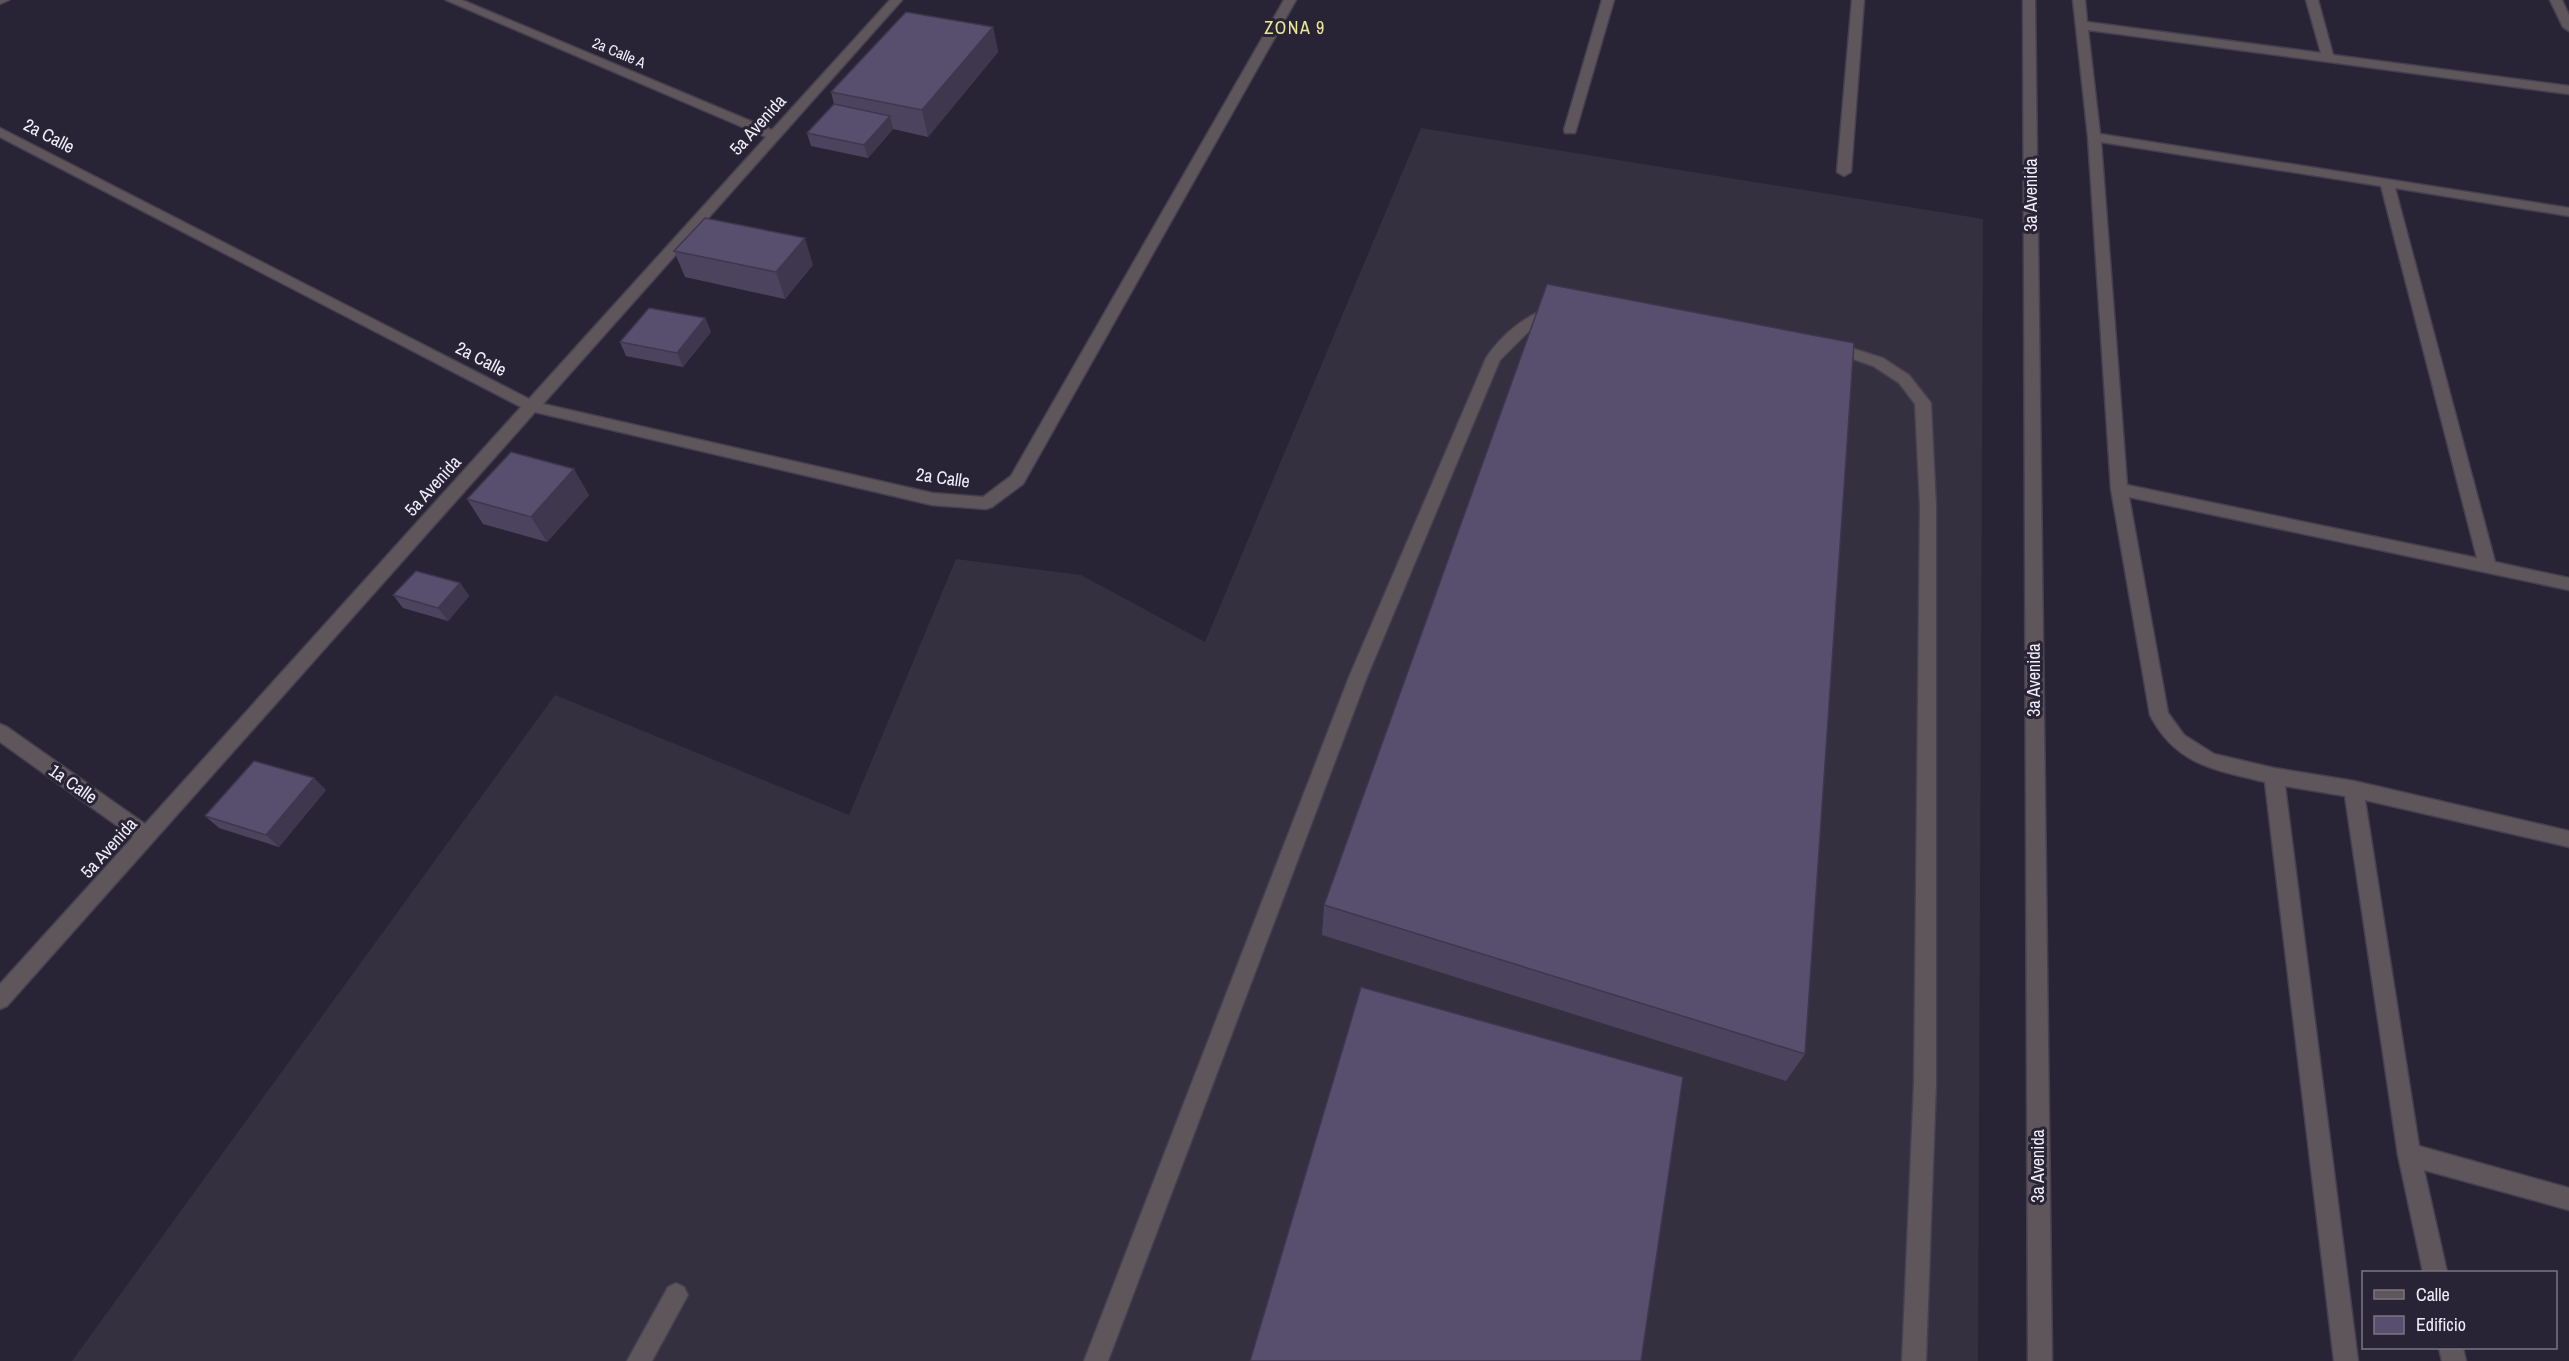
<svg xmlns="http://www.w3.org/2000/svg" width="2569" height="1361" viewBox="0 0 2569 1361" font-family="'Archivo Narrow',sans-serif">
<rect width="100%" height="100%" fill="#292435"/>
<!-- industrial -->
<path fill="#353040" d="M1421 128 1983 219 1978 1361H72L555 695 849 815 956 559 1081 575 1205 642Z"/>
<g fill="none" stroke-linecap="round" stroke-linejoin="round">
<!-- service casing -->
<g stroke="#454050" stroke-width="3">
<g id="service">
<path d="M1556 306 1561 308 1563 311 1561 314 1534 326 1500 360 1367 677 1108 1361H1084L1349 677 1486 358C1502 334 1527 313 1556 306Z"/>
<path d="M1832 342 1883 358 1909 375 1931 403 1936 507V1083L1926 1361H1902L1914 1083 1920 507 1915 404 1899 383 1873 366 1827 350 1825 347Z"/>
<path d="M676 1283 684 1287 688 1295 652 1361H627L668 1287Z"/>
</g>
</g>
<!-- minor casing -->
<g stroke="#454050" stroke-width="3">
<g id="minor">
<path d="M0 0H9L0 4Z"/>
<path d="M446 0H462L772 130 890 0H902L543 404 932 493 983 497 1011 476 1284 0H1296L1023 484 992 507 986 509 932 505 535 412 7 1006 0 1009V984L133 837 0 742V724L7 727 145 824 521 407 0 137V128L529 399 766 137Z"/>
<path d="M1602 0H1614L1576 130 1575 133H1565L1564 130Z"/>
<path d="M1852 0H1864L1851 172 1844 176 1837 172Z"/>
<path d="M2023 0H2035L2052 1361H2028Z"/>
<path d="M2073 0H2085L2087 22 2321 53 2306 0H2318L2333 55 2569 86V94L2088 30 2100 134 2569 208V216L2395 188 2495 562 2569 578V590L2129 497 2168 713 2184 735 2214 754 2274 768 2354 781 2569 831V847L2365 800 2419 1146 2569 1188V1210L2424 1170 2447 1272H2423L2398 1155 2345 796 2285 786 2358 1361H2334L2265 782C2215 770 2176 765 2150 715L2111 489 2088 137ZM2101 142 2381 186 2477 558 2127 485Z"/>
<path d="M2550 0H2562L2569 15V31L2563 27Z"/>
<path d="M2439 1348H2463L2466 1361H2442Z"/>
</g>
</g>
<!-- service -->
<use href="#service" fill="#5f565b" fill-rule="evenodd"/>
<!-- minor -->
<use href="#minor" fill="#5f565b" fill-rule="evenodd"/>
</g>
<!-- wall -->
<g fill="#4c445f">
<path d="M993 27 998 52 928 137 893 129 868 158 811 146 807 133 834 104 831 92Z"/>
<path d="M674 251 813 265 785 299 685 277Z"/>
<path d="M705 318 711 332 683 367 626 356 620 342Z"/>
<path d="M589 495 547 542 483 524 467 499Z"/>
<path d="M460 583 469 596 448 621 403 608 393 595Z"/>
<path d="M326 790 279 847 219 828 205 816Z"/>
<path d="M1324 905 1805 1054 1786 1081 1322 935Z"/>
</g>
<!-- shaded-wall -->
<g fill="#3e374e">
<path d="M993 27 998 52 928 137 922 110Z"/>
<path d="M890 116 893 129 868 158 864 145Z"/>
<path d="M805 238 813 265 785 299 776 272Z"/>
<path d="M705 318 711 332 683 367 677 353Z"/>
<path d="M574 469 589 495 547 542 531 517Z"/>
<path d="M460 583 469 596 448 621 438 608Z"/>
<path d="M314 778 326 790 279 847 266 835Z"/>
</g>
<!-- building -->
<g fill="#584f6f" stroke="#3e374e" stroke-width="1.5">
<path d="M906 12 993 27 922 110 831 92Z"/>
<path d="M834 104 890 116 864 145 807 133Z"/>
<path d="M705 218 805 238 776 272 674 251Z"/>
<path d="M1547 284 1854 343 1805 1054 1324 905Z"/>
<path d="M649 308 705 318 677 353 620 342Z"/>
<path d="M511 452 574 469 531 517 467 499Z"/>
<path d="M416 571 460 583 438 608 393 595Z"/>
<path d="M254 761 314 778 266 835 205 816Z"/>
<path d="M1361 987 1683 1077 1641 1361H1250Z"/>
</g>
<g text-anchor="middle" stroke-width="6" stroke-linejoin="round" paint-order="stroke">
<!-- far-street labels -->
<g font-size="15" fill="#f0eef9" stroke="#292435">
<text transform="translate(619 53) rotate(23)" y="5">2a Calle A</text>
</g>
<!-- far-quarter labels -->
<g font-size="18" letter-spacing="1.5" fill="#ebe798" stroke="#292435">
<text x="1295" y="34">ZONA 9</text>
</g>
<!-- street labels -->
<g font-size="18" fill="#f0eef9" stroke="#292435">
<text transform="translate(758 125) rotate(-48)" y="6">5a Avenida</text>
<text transform="translate(49 136) rotate(27)" y="6">2a Calle</text>
<text transform="translate(2031 195) rotate(-90)" y="6">3a Avenida</text>
<text transform="translate(481 359) rotate(27)" y="6">2a Calle</text>
<text transform="translate(943 478) rotate(8)" y="6">2a Calle</text>
<text transform="translate(433 486) rotate(-48)" y="6">5a Avenida</text>
<text transform="translate(2034 680) rotate(-90)" y="6">3a Avenida</text>
<text transform="translate(73 784) rotate(35)" y="6">1a Calle</text>
<text transform="translate(109 848) rotate(-48)" y="6">5a Avenida</text>
<text transform="translate(2038 1166) rotate(-90)" y="6">3a Avenida</text>
</g>
</g>
<!-- legend -->
<rect x="2362" y="1271" width="195" height="78" fill="#292435" stroke="#797583" stroke-width="1.5"/>
<rect x="2374" y="1290" width="30" height="9" fill="#5f565b" stroke="#797583" stroke-width="1.5"/>
<text x="2416" y="1301" font-size="18" fill="#f0eef9">Calle</text>
<rect x="2374" y="1316" width="30" height="18" fill="#584f6f" stroke="#797583" stroke-width="1.5"/>
<text x="2416" y="1331" font-size="18" fill="#f0eef9">Edificio</text>
</svg>
